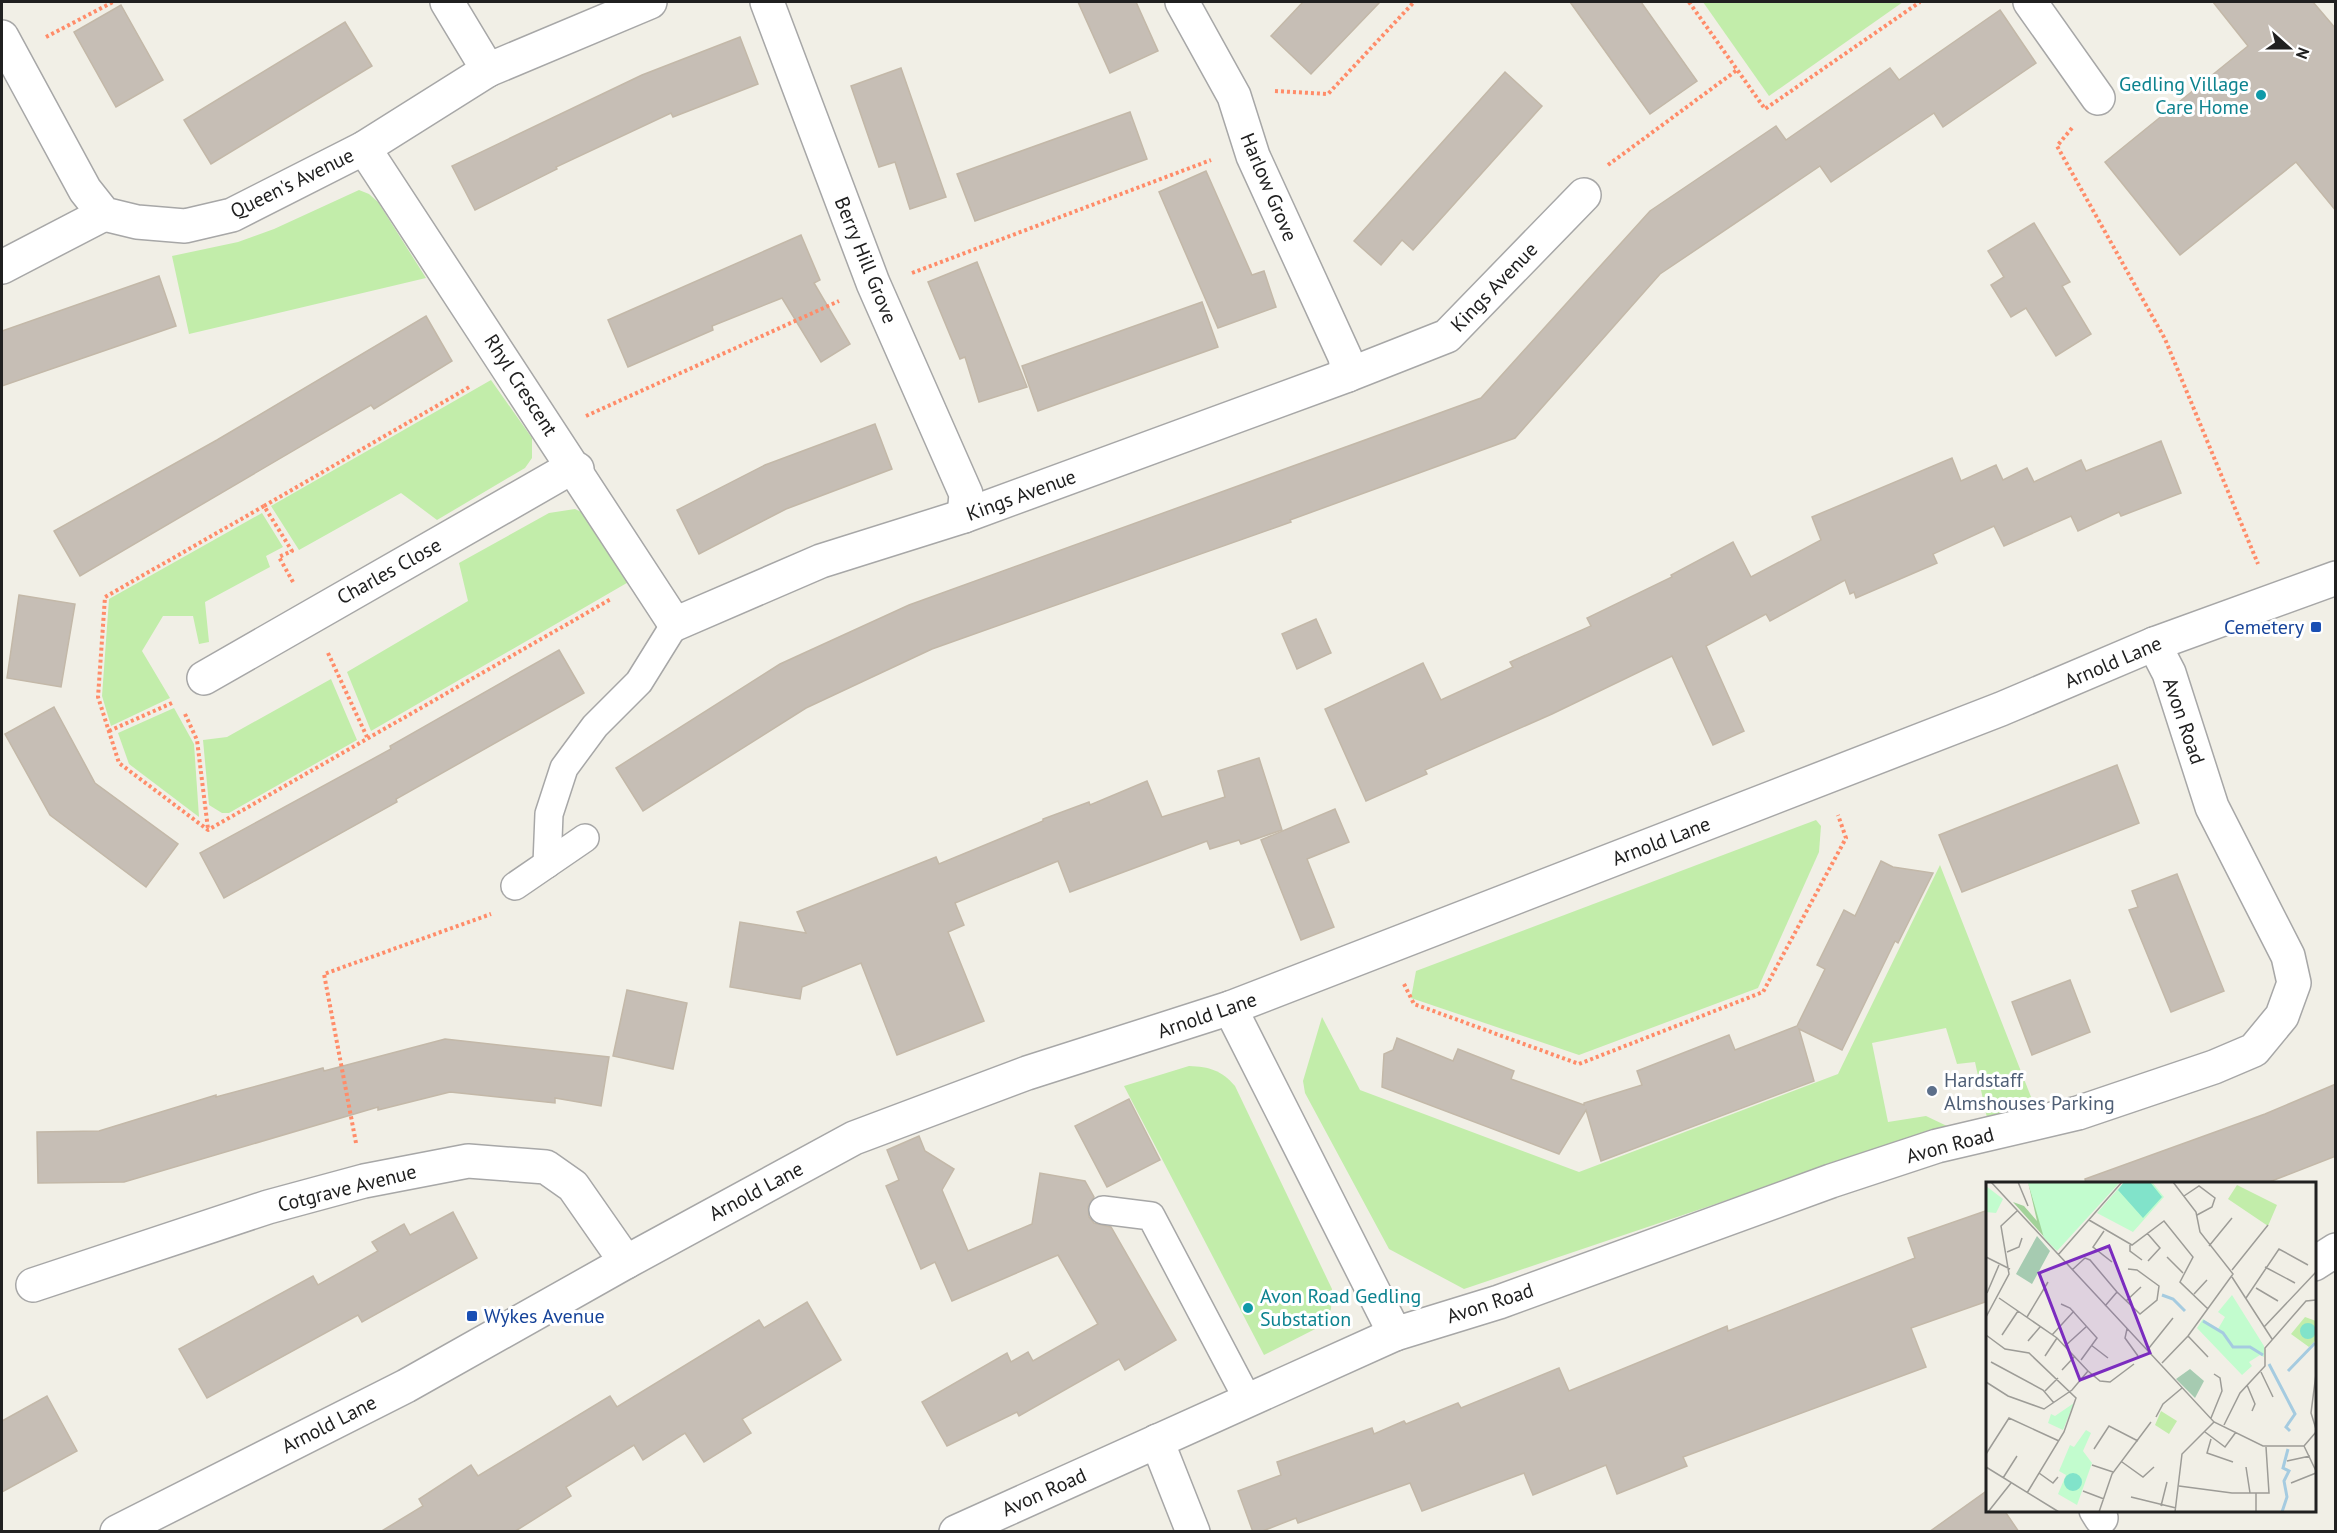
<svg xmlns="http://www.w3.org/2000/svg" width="2337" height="1533" viewBox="0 0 2337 1533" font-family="'PT Sans',sans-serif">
<rect width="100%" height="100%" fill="#f1efe6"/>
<!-- grass -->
<g fill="#c2edaa">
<path d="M1703 2H1903L1769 96Z"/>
<path d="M359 190 369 194 378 202 426 278 189 334 172 256 238 242 274 229Z"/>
<path d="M491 380 532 438V458L525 468 437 520 401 493 299 550 271 506Z"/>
<path d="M575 509 596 519 632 580 371 731 347 672 468 601 459 563 549 513Z"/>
<path d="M262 513 283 547 266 556 270 567 205 602 209 642 199 644 193 616H163L142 651 170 698 111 726 102 696 109 599Z"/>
<path d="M331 679 357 740 229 813H222L209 805 203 740 227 737Z"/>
<path d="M174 708 194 744 199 817 129 764 118 733Z"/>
<path d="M1816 820 1821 826 1819 852 1758 988 1579 1055 1411 998 1416 971Z"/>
<path d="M1940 865 2033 1102 1987 1118 1975 1062 1957 1064 1946 1028 1872 1043 1888 1122 1926 1116 1947 1126 1464 1289 1389 1249 1305 1093 1303 1081 1322 1017 1360 1090 1579 1172 1838 1074Z"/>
<path d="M1189 1066C1210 1067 1221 1070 1235 1086L1332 1289 1331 1309 1323 1325 1264 1355 1124 1086Z"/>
</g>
<!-- building -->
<g fill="#c6beb5" stroke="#c3b8a8" stroke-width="1.5">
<path d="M1078 2H1136L1158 51 1110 73Z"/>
<path d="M1303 2H1380L1311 74 1271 36Z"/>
<path d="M1570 2H1641L1697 81 1650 114Z"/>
<path d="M2213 2H2313L2336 29V211L2296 162 2180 255 2105 162 2248 46Z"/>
<path d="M121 5 163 80 116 107 74 32Z"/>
<path d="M2000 10 2036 63 1943 127 1934 113 1831 182 1820 166 1660 274 1515 438 1290 520 1291 522 932 649 806 708 643 811 616 768 780 664 909 605 1481 398 1650 211 1776 126 1786 140 1890 68 1899 80Z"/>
<path d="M345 22 372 66 211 164 184 120Z"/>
<path d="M740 37 758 84 673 117 671 113 556 167 557 169 475 210 452 166 642 75Z"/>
<path d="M901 68 946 197 910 209 895 162 879 167 851 86Z"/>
<path d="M1505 72 1542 106 1413 250 1402 240 1381 265 1354 241Z"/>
<path d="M1130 112 1147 159 975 221 957 174Z"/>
<path d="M1206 171 1252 275 1264 271 1276 307 1218 328 1159 192Z"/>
<path d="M2034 223 2070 282 2062 286 2091 334 2056 356 2026 308 2011 317 1991 285 2004 277 1988 251Z"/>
<path d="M801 235 820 280 814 283 850 344 821 362 782 298 712 326 713 330 628 367 608 320Z"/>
<path d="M977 262 1027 387 979 402 965 357 960 359 928 282Z"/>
<path d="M159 276 176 326 2 386V331Z"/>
<path d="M1202 302 1218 347 1038 411 1022 366Z"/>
<path d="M426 316 452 361 374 409 371 405 80 576 54 531 217 440Z"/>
<path d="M875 424 892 469 786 509 699 554 677 510 765 465Z"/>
<path d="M2161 441 2181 493 2121 516 2119 512 2078 531 2071 516 2004 546 1994 526 1933 554 1937 563 1856 598 1854 592 1850 594 1845 580 1770 621 1766 614 1706 646 1744 731 1713 745 1672 656 1552 714 1425 770 1427 774 1366 801 1325 709 1423 663 1441 700 1513 667 1510 662 1591 626 1587 618 1672 577 1671 575 1733 542 1751 577 1821 540 1812 517 1952 458 1961 481 1996 465 2003 480 2027 468 2034 482 2081 460 2086 471Z"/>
<path d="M19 595 75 604 61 687 7 678Z"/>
<path d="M1316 619 1331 653 1297 669 1282 634Z"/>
<path d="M559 650 584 693 396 799 397 802 224 898 200 853 391 749 390 746Z"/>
<path d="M54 707 95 783 178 844 146 887 50 815 5 734Z"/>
<path d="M1259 758 1282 830 1241 844 1239 840 1210 849 1207 841 1070 892 1058 861 955 903 964 925 948 932 984 1021 897 1055 861 963 802 987 800 999 730 987 740 922 806 933 797 912 936 857 939 864 1043 821V819L1089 802 1090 805 1147 781 1162 817 1225 797 1218 771Z"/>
<path d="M2117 765 2139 823 1962 892 1939 835Z"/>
<path d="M1335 809 1349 842 1307 859 1334 927 1301 940 1261 840Z"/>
<path d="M1881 861 1893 867 1933 873 1898 943 1895 941 1842 1050 1799 1029 1814 1081 1601 1161 1586 1110 1559 1154 1382 1087 1384 1054 1393 1050 1397 1038 1453 1061 1458 1049 1514 1071 1511 1079 1584 1105V1103L1642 1085 1637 1071 1729 1035 1735 1050 1797 1026 1825 969 1817 965 1844 910 1855 916Z"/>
<path d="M2177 874 2224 991 2171 1012 2129 910 2138 907 2132 891Z"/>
<path d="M2070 980 2090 1032 2032 1055 2012 1002Z"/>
<path d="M627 990 687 1003 673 1069 613 1056Z"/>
<path d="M445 1039 609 1057 601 1106 555 1098V1103L450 1092 378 1110V1107L124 1182 38 1183 37 1132 99 1131 216 1095V1097L323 1068 324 1071Z"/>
<path d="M2336 1084V1156L2264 1184H2086L2085 1179 2265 1114Z"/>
<path d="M1129 1099 1160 1160 1107 1187 1075 1126Z"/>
<path d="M919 1136 925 1151 954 1169 942 1190 968 1251 1032 1224 1040 1173 1085 1181 1094 1197 1088 1207 1089 1217 1094 1223 1111 1227 1176 1340 1125 1370 1119 1359 1019 1416 1017 1412 947 1446 922 1402 1007 1353 1011 1362 1028 1352 1033 1361 1098 1324 1058 1255 952 1301 935 1262 921 1269 886 1186 899 1180 887 1150Z"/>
<path d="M1988 1210V1301L1911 1328 1926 1367 1683 1457 1687 1466 1617 1494 1606 1465 1533 1495 1524 1473 1422 1511 1410 1483 1298 1523 1296 1518 1260 1532H1253L1238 1491 1281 1475 1277 1462 1372 1428 1374 1434 1404 1421 1406 1424 1458 1403 1461 1408 1559 1368 1569 1391 1727 1326 1728 1331 1915 1258 1908 1238Z"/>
<path d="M453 1212 477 1258 362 1322 358 1315 207 1398 179 1349 313 1276 318 1285 378 1251 372 1242 404 1224 410 1235Z"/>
<path d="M807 1302 841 1360 742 1419 751 1433 704 1462 685 1433 643 1460 634 1445 566 1487 571 1496 514 1532H380L423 1506 419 1499 471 1465 478 1476 610 1396 617 1407 759 1320 764 1328Z"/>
<path d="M47 1396 77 1451 2 1492V1421Z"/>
<path d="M1988 1490V1510H2004L2019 1532H1929Z"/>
</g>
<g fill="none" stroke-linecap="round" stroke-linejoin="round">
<!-- service casing -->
<g stroke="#a7a7a7" stroke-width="30">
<g id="service">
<path d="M547 864 549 814 564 768 595 726 639 682 675 624"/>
<path d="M515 886 585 838"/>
<path d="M1103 1210 1151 1216 1248 1400"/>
</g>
</g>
<!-- minor casing -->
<g stroke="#a7a7a7" stroke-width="36">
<g id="minor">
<path d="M447 2 488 70"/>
<path d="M767 2 873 283 966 494 964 516"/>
<path d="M1182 2 1234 96 1253 156 1345 357 1348 375"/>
<path d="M2030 2 2098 98"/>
<path d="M2 37 85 190 104 214 137 222 185 226 232 215 364 148 488 70 650 2"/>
<path d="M364 148 675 624 821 561 964 516 1348 375 1447 336 1584 195"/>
<path d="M2 267 104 214"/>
<path d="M204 678 562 473 577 469"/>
<path d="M1230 1008 1395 1334 1499 1302 1831 1181 1937 1146 2078 1113 2214 1067 2254 1050 2282 1016 2294 983 2288 956 2212 807 2169 673 2154 644"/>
<path d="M2314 1264 2336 1250"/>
<path d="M33 1285 268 1207 364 1181 468 1161 546 1167 573 1186 626 1262"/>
<path d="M1157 1441 1193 1532"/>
<path d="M2096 1510 2101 1518"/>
<path d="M956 1532 1395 1334"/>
</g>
</g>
<!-- tertiary casing -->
<g stroke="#a7a7a7" stroke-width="36">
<path id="tertiary" d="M117 1532 406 1386 626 1262 854 1138 1027 1073 1230 1008 2001 709 2154 644 2336 578"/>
</g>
<!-- path -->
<g stroke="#ff8c69" stroke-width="4" stroke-dasharray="3 3" stroke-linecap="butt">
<path d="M1689 2 1765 109 1920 2"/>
<path d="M46 37 113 2"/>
<path d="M1275 91 1328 94 1414 2"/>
<path d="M2072 128 2057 146 2165 339 2258 564"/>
<path d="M1608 165 1737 70"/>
<path d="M912 273 1211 160"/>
<path d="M586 416 839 301"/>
<path d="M264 506 471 386"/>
<path d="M293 582 279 557 292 551 264 506 105 597 98 697 119 763 208 830 611 599"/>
<path d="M328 653 367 737"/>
<path d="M185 714 197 740 208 829"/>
<path d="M109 731 172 703"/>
<path d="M1404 984 1414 1004 1579 1064 1763 992 1846 838 1838 815"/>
<path d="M356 1143 324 974 491 914"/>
</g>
<!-- service -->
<use href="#service" stroke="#fff" stroke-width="27"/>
<!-- minor -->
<use href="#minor" stroke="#fff" stroke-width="33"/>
<!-- tertiary -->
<use href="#tertiary" stroke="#fff" stroke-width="33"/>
</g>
<!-- markers -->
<g fill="#0f9aa8" stroke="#fff" stroke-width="2">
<circle cx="2261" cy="95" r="6"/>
<circle cx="1248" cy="1308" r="6"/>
</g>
<g fill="#1a4fb4" stroke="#fff" stroke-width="2">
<rect x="2310" y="621" width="12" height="12" rx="3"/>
<rect x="466" y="1310" width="12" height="12" rx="3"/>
</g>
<circle fill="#5c6f8a" stroke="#fff" stroke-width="2" cx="1932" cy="1091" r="6"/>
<g text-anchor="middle" stroke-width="6" stroke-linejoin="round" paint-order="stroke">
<!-- culture labels -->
<g font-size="20" fill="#0d838f" stroke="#fff" text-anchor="end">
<text x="2249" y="91">Gedling Village<tspan x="2249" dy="23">Care Home</tspan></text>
<text x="1260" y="1303" text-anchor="start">Avon Road Gedling<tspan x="1260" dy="23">Substation</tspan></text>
</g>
<!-- street labels -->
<g font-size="20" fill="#202020" stroke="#fff">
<text transform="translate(292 183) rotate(-26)" y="7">Queen's Avenue</text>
<text transform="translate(1269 187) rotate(67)" y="7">Harlow Grove</text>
<text transform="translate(866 260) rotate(68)" y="7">Berry Hill Grove</text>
<text transform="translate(1494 287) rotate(-46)" y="7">Kings Avenue</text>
<text transform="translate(521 385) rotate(57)" y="7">Rhyl Crescent</text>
<text transform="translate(1021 495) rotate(-20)" y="7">Kings Avenue</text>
<text transform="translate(389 571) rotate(-29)" y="7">Charles Close</text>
<text transform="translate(2113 662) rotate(-23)" y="7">Arnold Lane</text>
<text transform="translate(2184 721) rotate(71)" y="7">Avon Road</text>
<text transform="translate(1661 841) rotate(-21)" y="7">Arnold Lane</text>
<text transform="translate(1207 1015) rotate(-19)" y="7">Arnold Lane</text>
<text transform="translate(1950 1145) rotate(-15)" y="7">Avon Road</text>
<text transform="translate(347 1188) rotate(-14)" y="7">Cotgrave Avenue</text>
<text transform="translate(756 1191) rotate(-28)" y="7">Arnold Lane</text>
<text transform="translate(1490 1303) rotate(-18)" y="7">Avon Road</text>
<text transform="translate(329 1424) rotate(-27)" y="7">Arnold Lane</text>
<text transform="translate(1044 1492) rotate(-24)" y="7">Avon Road</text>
</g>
<!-- transit labels -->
<g font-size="20" fill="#164399" stroke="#fff" text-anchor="end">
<text x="2304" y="634">Cemetery</text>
<text x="484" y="1323" text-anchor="start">Wykes Avenue</text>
</g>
<!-- service labels -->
<g font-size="20" fill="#4e5e75" stroke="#fff" text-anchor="start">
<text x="1944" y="1087">Hardstaff<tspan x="1944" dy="23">Almshouses Parking</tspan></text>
</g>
</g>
<!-- overview -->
<g transform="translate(1986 1182)">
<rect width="330" height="330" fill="#f1efe6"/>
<path d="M251 3 291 23 282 44 242 17ZM319 135 330 139V158L323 165 305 152ZM175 229 191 239 183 252 169 243Z" fill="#c2edaa"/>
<path d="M42 0 60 57 27 20 38 24 51 39Z" fill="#a2d299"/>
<path d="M51 54 64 69 46 102 30 92ZM204 187 218 199 209 216 190 197Z" fill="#a6cbb1"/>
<path d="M42 0H134L71 69 58 56ZM138 0H166L178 15 147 50 111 31ZM0 4 17 17 10 31 0 30ZM246 113 278 164V175L274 173 263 180 266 184 256 193 211 146 217 137 232 147 239 135 232 130ZM88 221 77 248 62 241 65 232 69 234ZM100 248 105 251 97 269 106 281 91 323 72 312 80 293 73 289 84 263 88 265Z" fill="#c2fcce"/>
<path d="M138 0H164L176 15 157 36 132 8ZM314 149a8 8 0 1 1 16 0a8 8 0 1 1-16 0ZM78 300a9 9 0 1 1 18 0a9 9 0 1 1-18 0Z" fill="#81e3ca"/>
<path fill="none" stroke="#a5cbe0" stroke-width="3" d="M176 113 187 117 199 129M217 139 237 151 247 165H264L277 173M283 182 309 232 300 245 304 249M302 189 329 161M296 330 301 315 298 299 303 289 297 286 302 267"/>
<path fill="none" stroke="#9d9c97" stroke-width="1.5" d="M5 0 228 240 277 264H318M32 0 42 24M198 14 213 4 229 16 226 25 211 33M103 38 146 63 178 39 207 75 194 100 222 127M118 49 107 65 126 80M161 51 174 66 162 79M144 63V69L156 78M223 64 246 36M21 70 33 65 36 56M72 73 136 0M0 75 24 87M181 75 197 91M279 85 309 101M86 88 99 76 104 78 131 110 119 124M246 88 282 43M246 95 286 157M270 106 292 119M131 110 154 132 171 118 173 104 151 88 142 87M1 111 13 83M208 112 221 98M260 116 293 67 322 83M140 119 155 105M75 122 84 126 111 156 95 178M0 135 23 92 15 44 31 29M41 135 62 100M278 145 330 90M141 147 139 156 152 174M0 153 19 167 43 171 90 216 78 250 41 311M16 153 32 129M66 153 88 129M202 154 222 175M42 159 54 145M105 163 122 176M79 164 101 144M163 166 187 136M59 174 71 156M5 180 57 208 68 221M176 181 202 154 247 92 214 50 210 30 187 0M76 188 89 174M102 189 114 199 124 200 148 182M275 190 287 215M330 192 325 231 330 247M0 200 22 214 58 227 86 208 102 189 71 156 13 116M261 203 269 222 266 229M59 209 72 196M170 235 177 222 196 206M225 236 236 209 234 196 228 192M238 243 254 211 279 184V166L320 119 330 118M219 250 239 265 250 250M225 257 221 271 247 280M318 264 330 289M318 264 330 250M108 267 123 244 152 259M0 272 23 236 73 259M301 279 324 274M136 280 157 295 168 285M106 283 127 290M0 285 73 330M260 285 264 311M53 291 67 301 72 295M17 296 31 274M305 301 330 291M193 304 246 311H283L280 265M97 309 118 317M145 315 190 326M175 324 181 300M2 330 25 301M113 330 126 292 165 240M189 330 196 272 228 240M270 330V311"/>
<path fill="#7b2cbf" fill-opacity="0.15" stroke="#7b2cbf" stroke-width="3" d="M123 64 164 171 94 198 53 91Z"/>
<rect width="330" height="330" fill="none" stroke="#202020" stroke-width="3"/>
</g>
<!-- border -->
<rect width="2337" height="1533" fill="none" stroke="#202020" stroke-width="6"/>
<!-- north arrow -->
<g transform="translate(2289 48) rotate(111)" stroke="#ffffff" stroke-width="4.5" paint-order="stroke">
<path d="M0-4.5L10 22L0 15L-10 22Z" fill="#202020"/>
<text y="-9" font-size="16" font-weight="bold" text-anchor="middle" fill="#202020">N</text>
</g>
</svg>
